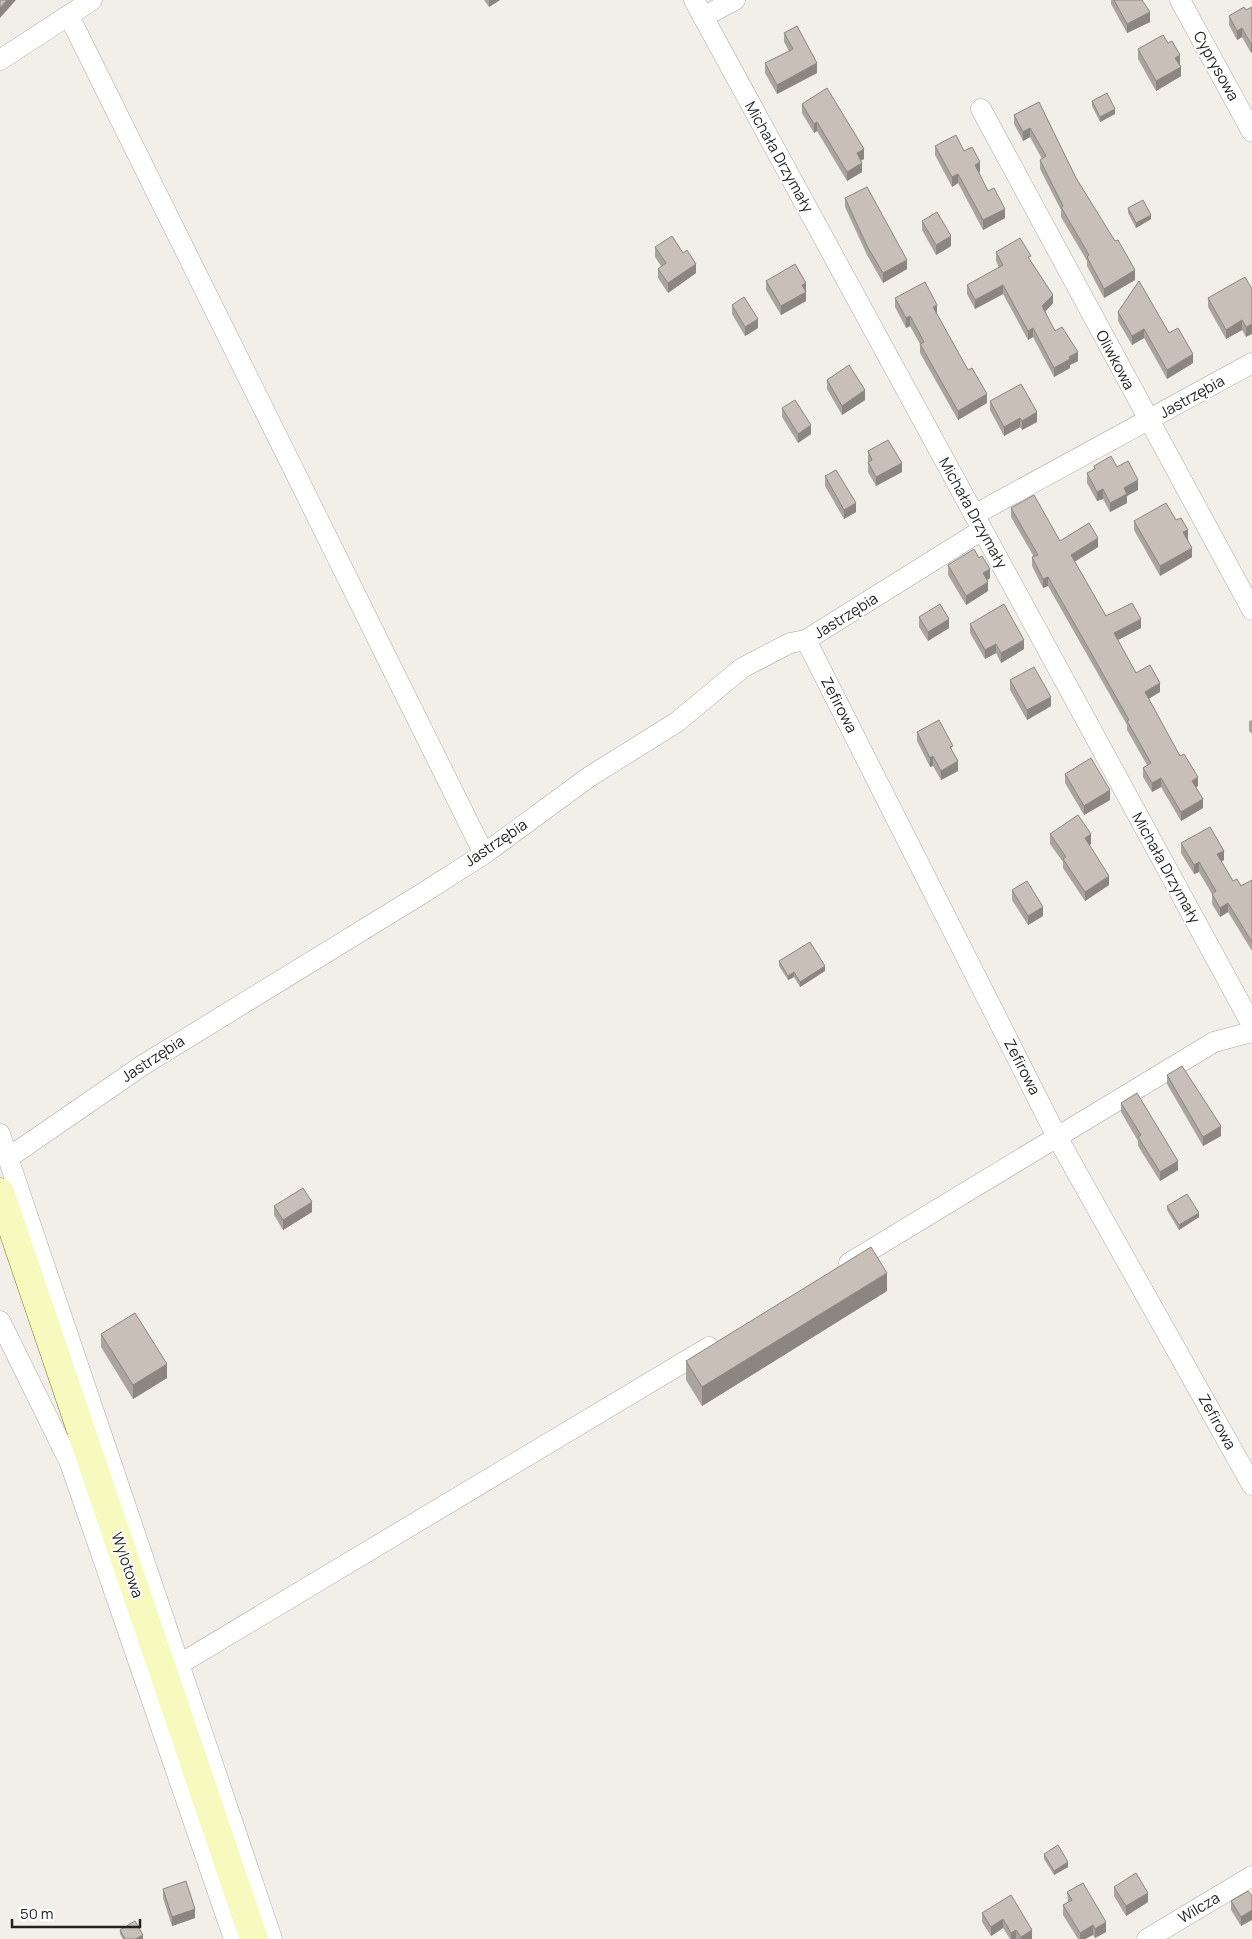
<svg xmlns="http://www.w3.org/2000/svg" width="1252" height="1939" viewBox="0 0 1252 1939" font-family="Manrope,sans-serif">
<rect width="100%" height="100%" fill="#f2efe9"/>
<g fill="none" stroke-linecap="round" stroke-linejoin="round">
<!-- street casing -->
<g stroke="#a9a9a9" stroke-width="21">
<g id="street">
<path d="M694 0 1252 1025"/>
<path d="M1180 0 1252 132"/>
<path d="M69 16 484 854"/>
<path d="M703 17 735 0"/>
<path d="M0 60 92 0"/>
<path d="M981 109 1252 610"/>
<path d="M974 515 1252 363"/>
<path d="M806 640 1057 1137 1252 1485"/>
<path d="M0 1134 272 1939"/>
<path d="M8 1158 143 1065 423 893 484 854 589 777 677 722 742 668 790 643 806 640 982 530"/>
<path d="M849 1263 1214 1042 1252 1032"/>
<path d="M0 1321 70 1463 234 1939"/>
<path d="M178 1665 709 1347"/>
<path d="M1147 1939 1252 1876"/>
</g>
</g>
<!-- secondary casing -->
<g stroke="#707d05" stroke-width="29">
<path id="secondary" d="M0 1192 254 1939"/>
</g>
<!-- street -->
<use href="#street" stroke="#fff" stroke-width="20"/>
<!-- secondary -->
<use href="#secondary" stroke="#f7fabf" stroke-width="28"/>
</g>
<!-- wall -->
<g fill="#aba49e">
<path d="M484 0H500L489 7Z"/>
<path d="M1111 0H1142L1150 22 1127 33 1111 4Z"/>
<path d="M1252 7 1251 53 1242 37 1237 40 1229 25V16L1246 10Z"/>
<path d="M784 33 817 73 777 94 765 73V63L789 51 784 42Z"/>
<path d="M1138 49 1180 64 1181 76 1156 91 1138 59Z"/>
<path d="M1092 101 1115 114 1100 122 1092 106Z"/>
<path d="M1039 102 1076 178 1135 280 1104 298 1087 266V261L1061 217V210L1040 169V160L1042 159 1030 137 1023 141 1014 124V115Z"/>
<path d="M802 104 864 159 861 160 862 172 847 181 817 131 814 133 802 113Z"/>
<path d="M935 146 964 151 980 172H979L988 191 1005 218 983 230 958 183 952 187 935 155Z"/>
<path d="M845 198 907 269 883 283 867 255 845 207Z"/>
<path d="M1128 208 1151 219 1136 228 1128 213Z"/>
<path d="M922 221 951 246 936 255 922 230Z"/>
<path d="M655 247 696 273 668 293 658 278V269L661 266 655 257Z"/>
<path d="M996 252 1031 261 1053 303 1045 312 1055 331 1078 361 1070 365V368L1054 377 1033 337 1028 340 1003 294 975 309 967 294V285L999 268 996 261Z"/>
<path d="M766 281 806 292V301L781 315 766 290Z"/>
<path d="M1252 289 1246 337 1242 330 1226 339 1208 307V298Z"/>
<path d="M895 298 937 314V315L987 403 958 420 920 353V344L910 326 906 328 895 307Z"/>
<path d="M732 305 758 328 745 336 732 314Z"/>
<path d="M1118 312 1169 333 1193 363 1167 379 1144 338 1132 345 1118 321Z"/>
<path d="M827 380 865 400 842 415 827 389Z"/>
<path d="M990 401 1037 422 1022 430 1020 427 1004 436 990 410Z"/>
<path d="M782 408 811 434 798 443 782 417Z"/>
<path d="M868 451 902 472 876 486 868 472Z"/>
<path d="M1094 466 1138 490 1127 496V503L1110 512 1103 499 1097 501 1087 483V473L1094 470Z"/>
<path d="M825 476 856 512 844 519 825 486Z"/>
<path d="M1011 508 1060 541 1098 547 1074 562 1106 616 1141 628 1118 640 1136 673 1160 692 1148 699 1180 756 1198 786 1196 787 1203 808 1181 821 1161 787 1152 792 1143 777V768L1147 765 1127 730V725L1048 586 1043 588 1032 566V557H1034L1011 517Z"/>
<path d="M1176 520 1188 539 1192 557 1160 576 1134 530V521Z"/>
<path d="M948 565 990 578 987 580 988 591 966 605 948 575Z"/>
<path d="M919 617 949 628 928 641 919 627Z"/>
<path d="M970 624 1024 649 1001 663 996 653 985 659 970 633Z"/>
<path d="M1010 680 1051 706 1027 720 1010 690Z"/>
<path d="M1252 720V734L1249 731V721Z"/>
<path d="M917 732 953 752 958 771 941 780 933 766 930 767 917 741Z"/>
<path d="M1065 774 1110 800 1084 815 1065 783Z"/>
<path d="M1050 834 1091 844 1089 845 1109 885 1085 901 1063 868V862L1050 844Z"/>
<path d="M1181 843 1224 860 1221 861 1233 881 1241 886 1252 880V951L1228 912 1220 917 1212 904V894L1199 872 1194 874 1181 853Z"/>
<path d="M1012 890 1043 916 1028 925 1012 900Z"/>
<path d="M779 961 825 971 800 987 794 977 788 980 779 966Z"/>
<path d="M1167 1075 1221 1136 1203 1146 1167 1084Z"/>
<path d="M1121 1103 1178 1170 1160 1181 1138 1146V1141L1121 1112Z"/>
<path d="M274 1206 312 1212 283 1230 274 1215Z"/>
<path d="M1167 1206 1199 1217 1179 1230 1167 1210Z"/>
<path d="M887 1291 702 1406 686 1380V1361Z"/>
<path d="M101 1334 167 1378 133 1399 101 1347Z"/>
<path d="M1044 1854 1068 1867 1054 1875 1044 1859Z"/>
<path d="M1114 1887 1148 1902 1126 1916 1114 1896Z"/>
<path d="M163 1889 195 1918 172 1926 163 1898Z"/>
<path d="M1248 1891 1241 1926 1231 1910V1901Z"/>
<path d="M1067 1892 1106 1932 1095 1938 1093 1935 1085 1939H1078L1063 1915V1905L1068 1903Z"/>
<path d="M1011 1895 1032 1939H1010L1003 1928 991 1936 982 1922V1913Z"/>
<path d="M120 1930 143 1939H123L120 1934Z"/>
</g>
<!-- shaded-wall -->
<g fill="#8b8681">
<path d="M7 0H16L0 18V8Z"/>
<path d="M489 0H500L489 7Z"/>
<path d="M1150 12V22L1127 33V24Z"/>
<path d="M1242 28V37L1237 40V31Z"/>
<path d="M1252 43V52L1251 53V44Z"/>
<path d="M1180 55V64L1175 67V58Z"/>
<path d="M817 63V73L777 94V85Z"/>
<path d="M1181 67V76L1156 91V81Z"/>
<path d="M1115 109V114L1100 122V117Z"/>
<path d="M817 122V131L814 133V124Z"/>
<path d="M1030 128V137L1023 141V132Z"/>
<path d="M864 149V159L857 163V153Z"/>
<path d="M980 162V172L975 174V165Z"/>
<path d="M862 163V172L847 181V172Z"/>
<path d="M958 174V183L952 187V177Z"/>
<path d="M1005 209V218L983 230V220Z"/>
<path d="M1151 215V219L1136 228V223Z"/>
<path d="M951 236V246L936 255V245Z"/>
<path d="M907 260V269L883 283V273Z"/>
<path d="M696 264V273L668 293V283Z"/>
<path d="M1135 270V280L1104 298V289Z"/>
<path d="M806 283V301L781 315V306L802 285Z"/>
<path d="M1003 285V294L975 309V300Z"/>
<path d="M1053 295V303L1042 315V306Z"/>
<path d="M937 305V314L933 317V307Z"/>
<path d="M910 316V326L906 328V318Z"/>
<path d="M758 319V328L745 336V327Z"/>
<path d="M1242 320V330L1226 339V330Z"/>
<path d="M1252 324V334L1246 337V327Z"/>
<path d="M1033 328V337L1028 340V331Z"/>
<path d="M1144 329V338L1132 345V336Z"/>
<path d="M1078 352V361L1070 365V368L1054 377V368L1069 357Z"/>
<path d="M1193 354V363L1167 379V370Z"/>
<path d="M865 390V400L842 415V406Z"/>
<path d="M987 394V403L958 420V411Z"/>
<path d="M1037 412V422L1022 430V421Z"/>
<path d="M1020 418V427L1004 436V427Z"/>
<path d="M811 425V434L798 443V434Z"/>
<path d="M902 463V472L876 486V477Z"/>
<path d="M1138 480V490L1127 496V503L1110 512V503L1124 488Z"/>
<path d="M1103 489V499L1097 501V492Z"/>
<path d="M856 503V512L844 519V510Z"/>
<path d="M1188 530V539L1183 542V532Z"/>
<path d="M1098 538V547L1071 564V555Z"/>
<path d="M1192 548V557L1160 576V566Z"/>
<path d="M990 569V578L983 583V573Z"/>
<path d="M1048 577V586L1043 588V579Z"/>
<path d="M988 582V591L966 605V596Z"/>
<path d="M949 619V628L928 641V632Z"/>
<path d="M1141 619V628L1114 642V633Z"/>
<path d="M1024 640V649L1001 663V653Z"/>
<path d="M996 644V653L985 659V650Z"/>
<path d="M1160 683V692L1145 701V692Z"/>
<path d="M1051 697V706L1027 720V710Z"/>
<path d="M933 756V766L930 767V758Z"/>
<path d="M958 761V771L941 780V771Z"/>
<path d="M1198 777V786L1192 790V781Z"/>
<path d="M1161 778V787L1152 792V783Z"/>
<path d="M1110 790V800L1084 815V806Z"/>
<path d="M1203 799V808L1181 821V812Z"/>
<path d="M1091 834V844L1085 848V838Z"/>
<path d="M1224 851V860L1217 864V854Z"/>
<path d="M1199 862V872L1194 874V865Z"/>
<path d="M1109 876V885L1085 901V892Z"/>
<path d="M1228 903V912L1220 917V908Z"/>
<path d="M1043 907V916L1028 925V916Z"/>
<path d="M825 966V971L800 987V982Z"/>
<path d="M794 972V977L788 980V976Z"/>
<path d="M1221 1126V1136L1203 1146V1137Z"/>
<path d="M1178 1161V1170L1160 1181V1172Z"/>
<path d="M312 1202V1212L283 1230V1220Z"/>
<path d="M1199 1213V1217L1179 1230V1225Z"/>
<path d="M887 1273V1291L702 1406V1387Z"/>
<path d="M167 1364V1378L133 1399V1385Z"/>
<path d="M1068 1862V1867L1054 1875V1871Z"/>
<path d="M1148 1893V1902L1126 1916V1906Z"/>
<path d="M195 1909V1918L172 1926V1917Z"/>
<path d="M1252 1910V1920L1241 1926V1917Z"/>
<path d="M1003 1919V1928L991 1936V1927Z"/>
<path d="M1106 1922V1932L1095 1938V1929Z"/>
<path d="M1093 1925V1935L1085 1939H1080V1933Z"/>
<path d="M1016 1930V1939H1011V1933Z"/>
<path d="M1032 1930V1939H1021V1937Z"/>
<path d="M143 1935V1939H135Z"/>
</g>
<!-- building -->
<g fill="#c7bfb8" stroke="#8b8681">
<path d="M0 0H7L0 8Z"/>
<path d="M1114 0H1142L1150 12 1127 24Z"/>
<path d="M1244 7 1246 10 1252 7V43L1251 44 1242 28 1237 31 1229 16Z"/>
<path d="M797 26 817 63 777 85 765 63 793 49 784 33Z"/>
<path d="M1163 35 1168 43 1172 41 1180 55 1175 58 1181 67 1156 81 1138 49Z"/>
<path d="M827 88 864 149 857 153 862 163 847 172 817 122 814 124 802 104Z"/>
<path d="M1107 93 1115 109 1100 117 1092 101Z"/>
<path d="M1039 102 1076 178 1115 241 1118 240 1135 270 1104 289 1087 257 1089 255 1061 207 1063 206 1040 160 1046 156 1030 128 1023 132 1014 115Z"/>
<path d="M956 135 964 151 972 147 980 162 975 165 988 191 994 188 1005 209 983 220 958 174 952 177 935 146Z"/>
<path d="M867 187 907 260 883 273 867 246 845 198Z"/>
<path d="M1143 200 1151 215 1136 223 1128 208Z"/>
<path d="M937 212 951 236 936 245 922 221Z"/>
<path d="M672 236 683 253 687 250 696 264 668 283 658 269 666 263 655 247Z"/>
<path d="M1020 238 1031 256 1028 257 1053 295 1042 306 1055 331 1062 327 1078 352 1069 357 1070 359 1054 368 1033 328 1028 331 1003 285 975 300 967 285 1003 265 996 252Z"/>
<path d="M795 264 806 283 802 285 806 292 781 306 766 281Z"/>
<path d="M1245 277 1252 289V324L1246 327 1242 320 1226 330 1208 298Z"/>
<path d="M1139 281 1169 333 1178 328 1193 354 1167 370 1144 329 1132 336 1118 312Z"/>
<path d="M925 282 937 305 933 307 937 314 968 370 972 368 987 394 958 411 920 344 924 342 910 316 906 318 895 298Z"/>
<path d="M744 297 758 319 745 327 732 305Z"/>
<path d="M849 365 865 390 842 406 827 380Z"/>
<path d="M1021 384 1037 412 1022 421 1020 418 1004 427 990 401Z"/>
<path d="M795 400 811 425 798 434 782 408Z"/>
<path d="M888 440 902 463 876 477 868 462 872 460 868 451Z"/>
<path d="M1111 456 1117 467 1128 461 1138 480 1124 488 1127 494 1110 503 1103 489 1097 492 1087 473 1095 469 1094 466Z"/>
<path d="M836 470 856 503 844 510 825 476Z"/>
<path d="M1034 495 1060 541 1089 523 1098 538 1071 555 1106 616 1132 603 1141 619 1114 633 1136 673 1150 665 1160 683 1145 692 1180 756 1184 754 1198 777 1192 781 1203 799 1181 812 1161 778 1152 783 1143 768 1151 763 1127 721 1129 720 1048 577 1043 579 1032 557 1038 555 1011 508Z"/>
<path d="M1166 503 1176 520 1181 518 1188 530 1183 532 1192 548 1160 566 1134 521Z"/>
<path d="M974 549 979 558 982 556 990 569 983 573 988 582 966 596 948 565Z"/>
<path d="M940 604 949 619 928 632 919 617Z"/>
<path d="M1004 604 1024 640 1001 653 996 644 985 650 970 624Z"/>
<path d="M1034 667 1051 697 1027 710 1010 680Z"/>
<path d="M939 720 953 746 950 747 958 761 941 771 933 756 930 758 917 732Z"/>
<path d="M1091 758 1110 790 1084 806 1065 774Z"/>
<path d="M1078 815 1091 834 1085 838 1109 876 1085 892 1063 859 1066 857 1050 834Z"/>
<path d="M1210 827 1224 851 1217 854 1233 881 1237 879 1241 886 1252 880V942L1228 903 1220 908 1212 894 1216 891 1199 862 1194 865 1181 843Z"/>
<path d="M1027 881 1043 907 1028 916 1012 890Z"/>
<path d="M810 942 825 966 800 982 794 972 788 976 779 961Z"/>
<path d="M1182 1066 1221 1126 1203 1137 1167 1075Z"/>
<path d="M1137 1093 1178 1161 1160 1172 1138 1137 1141 1135 1121 1103Z"/>
<path d="M303 1188 312 1202 283 1220 274 1206Z"/>
<path d="M1187 1194 1199 1213 1179 1225 1167 1206Z"/>
<path d="M871 1247 887 1273 702 1387 686 1361Z"/>
<path d="M135 1313 167 1364 133 1385 101 1334Z"/>
<path d="M1058 1845 1068 1862 1054 1871 1044 1854Z"/>
<path d="M1136 1873 1148 1893 1126 1906 1114 1887Z"/>
<path d="M186 1881 195 1909 172 1917 163 1889Z"/>
<path d="M1083 1883 1106 1922 1095 1929 1093 1925 1080 1933 1063 1905 1072 1900 1067 1892Z"/>
<path d="M1248 1891 1252 1896V1910L1241 1917 1231 1901Z"/>
<path d="M1011 1895 1032 1930 1021 1937 1016 1930 1011 1933 1003 1919 991 1927 982 1913Z"/>
<path d="M135 1921 143 1935 135 1939H125L120 1930Z"/>
</g>
<g text-anchor="middle" stroke-width="4" stroke-linejoin="round" paint-order="stroke">
<!-- street labels -->
<g font-size="15" fill="#222" stroke="#fff">
<text transform="translate(1216 66) rotate(61)" y="5">Cyprysowa</text>
<text transform="translate(779 157) rotate(61)" y="5">Michała Drzymały</text>
<text transform="translate(1115 360) rotate(62)" y="5">Oliwkowa</text>
<text transform="translate(1192 397) rotate(-29)" y="5">Jastrzębia</text>
<text transform="translate(973 513) rotate(61)" y="5">Michała Drzymały</text>
<text transform="translate(846 616) rotate(-32)" y="5">Jastrzębia</text>
<text transform="translate(839 705) rotate(63)" y="5">Zefirowa</text>
<text transform="translate(496 843) rotate(-34)" y="5">Jastrzębia</text>
<text transform="translate(1166 868) rotate(61)" y="5">Michała Drzymały</text>
<text transform="translate(153 1059) rotate(-33)" y="5">Jastrzębia</text>
<text transform="translate(1022 1067) rotate(63)" y="5">Zefirowa</text>
<text transform="translate(1217 1422) rotate(61)" y="5">Zefirowa</text>
<text transform="translate(127 1565) rotate(71)" y="5">Wylotowa</text>
<text transform="translate(1199 1908) rotate(-31)" y="5">Wilcza</text>
</g>
</g>
<!-- scale -->
<path d="M12 1919v8h128v-8" fill="none" stroke="#222222" stroke-width="2.5"/>
<text x="20" y="1919" font-size="15" fill="#222222" stroke="#ffffff" stroke-width="4" paint-order="stroke">50 m</text>
</svg>
